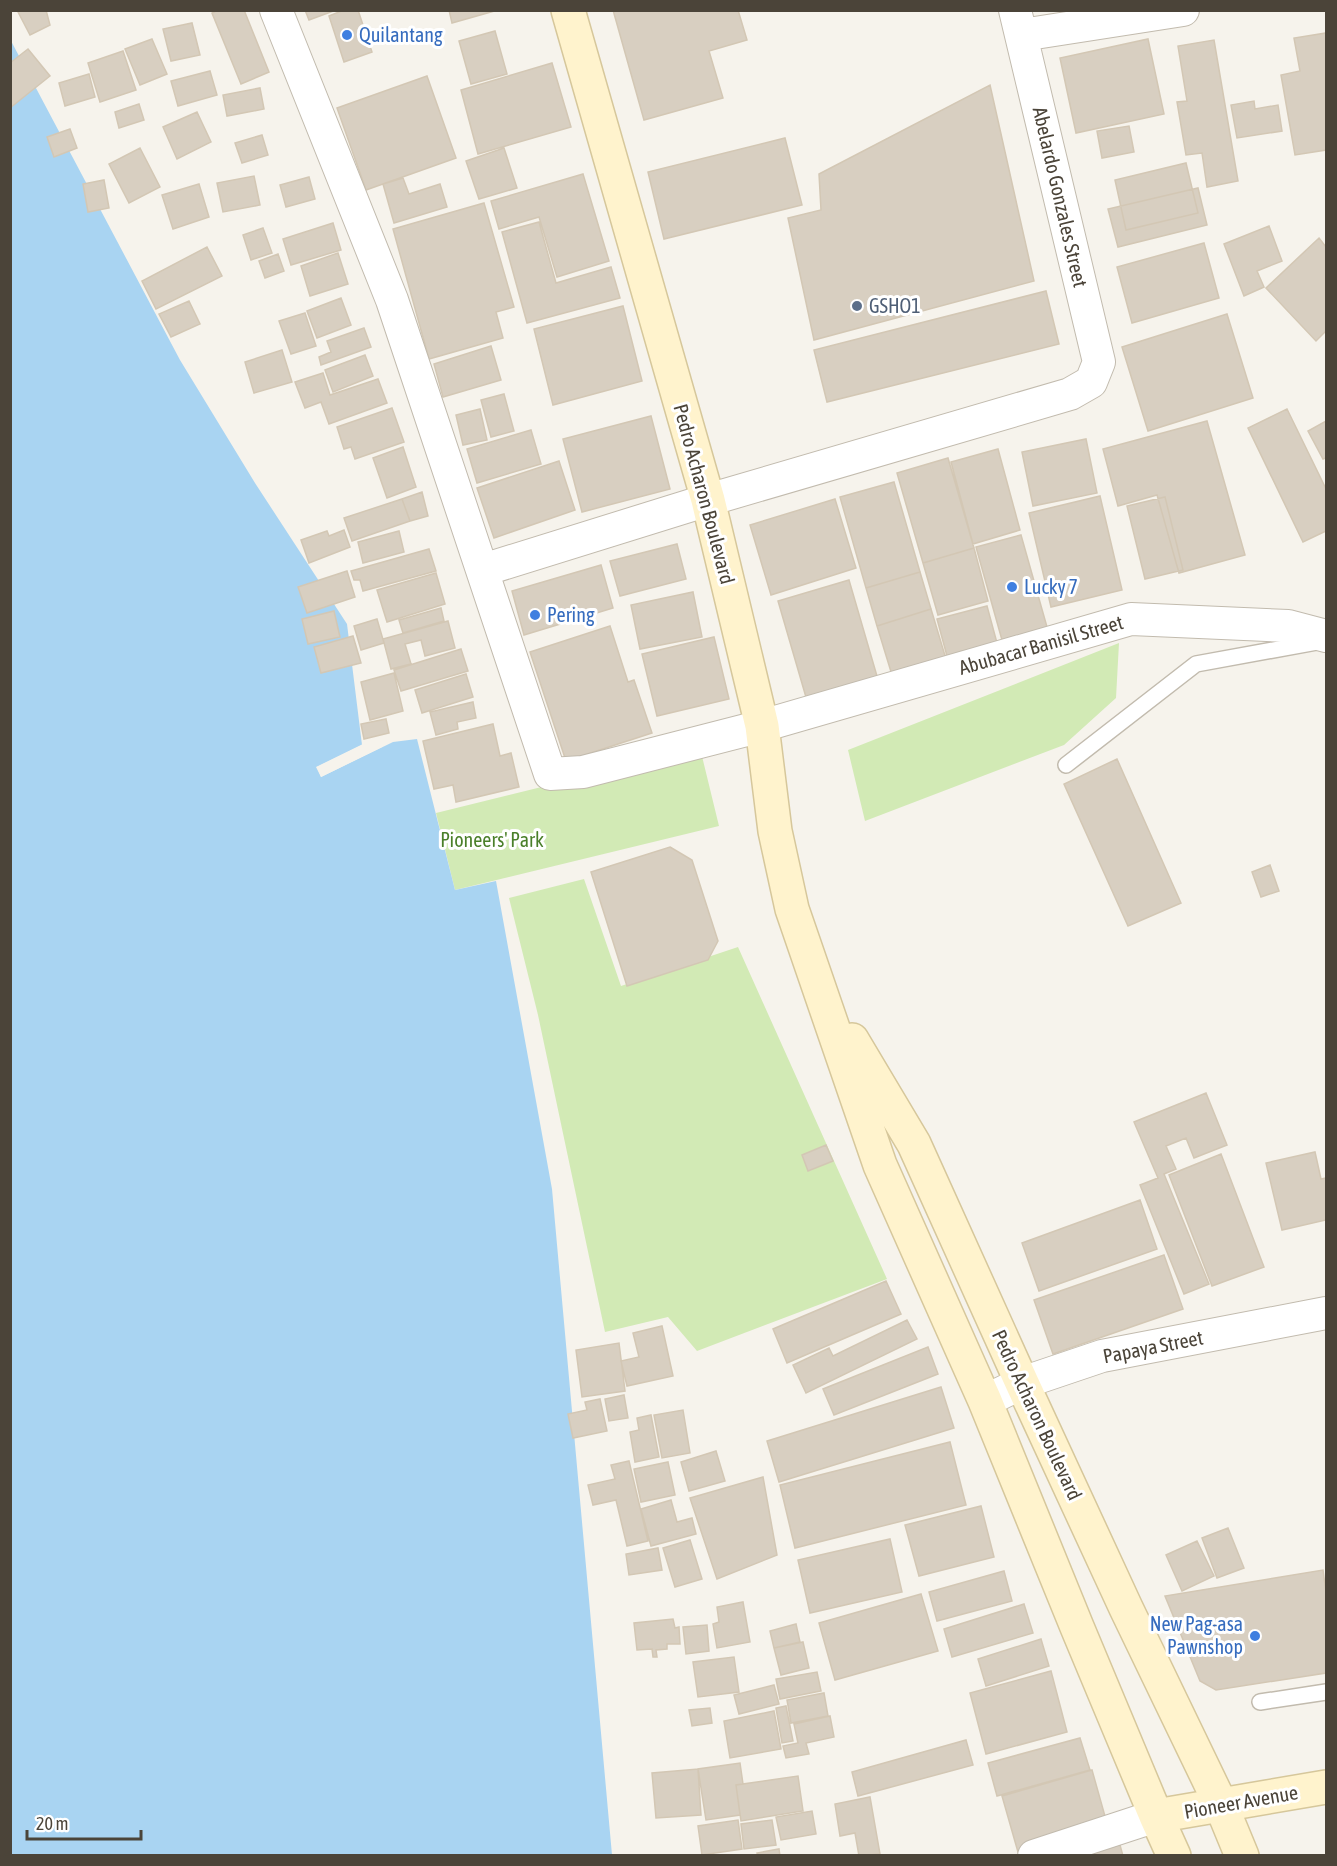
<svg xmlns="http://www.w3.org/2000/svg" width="1337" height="1866" font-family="'Asap Condensed',sans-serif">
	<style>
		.green { fill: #d2eab5 }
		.water { fill: #a9d4f2 }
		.pier { fill: #f6f3ec }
		.building { fill: #d8cfc1; stroke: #d3c7b4; stroke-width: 1.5 }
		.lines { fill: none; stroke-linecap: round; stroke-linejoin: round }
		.lane-casing { stroke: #c2bbae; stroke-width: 18 }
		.street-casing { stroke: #c2bbae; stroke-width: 34 }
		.secondary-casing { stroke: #d6c79b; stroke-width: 36 }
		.lane { stroke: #fff; stroke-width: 15 }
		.street { stroke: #fff; stroke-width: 32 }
		.secondary { stroke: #fff3cd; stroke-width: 33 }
		.shop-dot { fill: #3f7fe0; stroke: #fff; stroke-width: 2 }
		.service-dot { fill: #5c6f8a; stroke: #fff; stroke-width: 2 }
		.labels { text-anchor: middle; stroke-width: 6; stroke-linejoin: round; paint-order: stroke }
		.shop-label { font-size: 20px; fill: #366cbe; stroke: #fff; text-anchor: start }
		.street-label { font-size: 20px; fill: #4b4439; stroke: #fff }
		.service-label { font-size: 20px; fill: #4e5e75; stroke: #fff; text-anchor: start }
		.park-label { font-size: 20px; fill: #4a7f2a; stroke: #fff }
	</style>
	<rect width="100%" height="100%" fill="#f6f3ec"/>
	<path class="green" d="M1119 643 1116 698 1064 745 865 821 848 750Z
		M700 748 719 826 455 890 436 813Z
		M584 879 621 986 738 947 887 1279 697 1351 668 1317 605 1332 538 1015 509 898Z"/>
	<path class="water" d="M10 39 180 360 255 483 347 624 362 745 317 767 321 777 393 742 417 739 455 890 496 881 552 1189 612 1855H11Z"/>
	<path class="pier" d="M365 743 364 747 320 769 323 773 381 745 382 747 321 777 316 767Z"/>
	<path class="building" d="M17 10H46L50 25 30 35Z
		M218 10H244L269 72 241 84 212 13Z
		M305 10H336L309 20Z
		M344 10H358L372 52 344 62 329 16Z
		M449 10H498L452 23Z
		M613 10H738L747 40 709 51 723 98 644 120Z
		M192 23 200 55 171 61 163 29Z
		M495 31 507 74 471 84 459 41Z
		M1326 33V150L1295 155 1281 75 1300 71 1294 38Z
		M152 39 167 74 140 85 125 49Z
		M1148 39 1164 114 1076 133 1060 58Z
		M1214 40 1238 181 1207 187 1202 153 1186 155 1177 102 1187 101 1178 46Z
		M28 49 50 76 10 108V63Z
		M123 51 136 90 100 102 88 63Z
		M552 63 571 127 478 154 461 90Z
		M210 71 217 95 178 106 171 81Z
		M89 74 95 97 65 106 59 83Z
		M427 76 456 158 366 190 337 108Z
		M990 85 1034 281 814 340 788 218 821 210 819 174Z
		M260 88 264 109 227 116 223 95Z
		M1254 101 1255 109 1278 105 1282 131 1237 138 1231 105Z
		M139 104 144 120 119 128 115 112Z
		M197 112 211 142 177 159 163 127Z
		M1129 126 1134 152 1102 158 1097 131Z
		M70 129 77 148 54 157 47 137Z
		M262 135 268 155 242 163 235 143Z
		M785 138 802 205 664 239 648 172Z
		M140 148 160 187 129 203 109 164Z
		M504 148 517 188 479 199 466 161Z
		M1186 163 1198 213 1126 230 1115 180Z
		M583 174 609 261 557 277 539 217 499 229 491 201Z
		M254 176 260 205 223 212 217 183Z
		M309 177 315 199 286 207 280 185Z
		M403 178 409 194 440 184 447 207 394 223 383 184Z
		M104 180 109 208 88 212 83 184Z
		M199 184 209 217 173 229 162 195Z
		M1198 188 1207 225 1118 247 1108 209Z
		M484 203 514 307 496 312 503 338 429 359 393 229Z
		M539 222 556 283 611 267 620 298 527 323 502 232Z
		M333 223 341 250 291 265 283 239Z
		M1269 226 1282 261 1257 271 1264 287 1244 296 1224 244Z
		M263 228 272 253 251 260 243 235Z
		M1319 238 1326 247V331L1316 341 1266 288Z
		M1204 243 1219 298 1132 323 1117 267Z
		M207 247 222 276 156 309 142 281Z
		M338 253 348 284 310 296 301 266Z
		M278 254 284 271 265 278 259 261Z
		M1046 291 1059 344 827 402 814 350Z
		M341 298 351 325 317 338 307 311Z
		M189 301 200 324 171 337 159 314Z
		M623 306 642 381 553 405 534 329Z
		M305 313 316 346 291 354 279 321Z
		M1227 314 1253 398 1148 431 1122 347Z
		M364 328 371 347 321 365 319 357 331 352 327 341Z
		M491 346 501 380 443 397 434 364Z
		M282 350 292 382 254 393 245 362Z
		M365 355 373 376 333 392 325 370Z
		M323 373 330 395 378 379 387 403 329 424 321 402 305 408 295 382Z
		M504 394 514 431 491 437 481 400Z
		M392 408 404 442 355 459 351 447 344 449 337 427Z
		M480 409 487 440 463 445 456 415Z
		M1287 409 1326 489V531L1303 542 1248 428Z
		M651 416 670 489 582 512 563 439Z
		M1207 421 1245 555 1179 573 1157 495 1118 506 1103 449Z
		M1326 421V458L1323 459 1308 431Z
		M531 430 541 464 477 483 467 449Z
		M1086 439 1097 493 1033 506 1022 452Z
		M403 447 416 487 387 498 373 458Z
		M998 449 1020 530 973 544 951 462Z
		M948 458 974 548 923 563 897 473Z
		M559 461 575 510 494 538 477 488Z
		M894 482 920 572 866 588 840 497Z
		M422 492 428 516 410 521 402 499Z
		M1100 496 1122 590 1051 607 1029 513Z
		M1165 497 1183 570 1145 579 1127 506Z
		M402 499 410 521 352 541 344 518Z
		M835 499 856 568 771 595 750 525Z
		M344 530 350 547 309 563 301 540 327 531 329 536Z
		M399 531 404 552 363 563 358 542Z
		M1021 535 1047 627 1002 640 976 547Z
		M677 544 686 579 620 596 610 561Z
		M974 548 988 601 938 615 923 563Z
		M429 549 436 571 363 591 360 580H354L351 571Z
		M601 565 613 608 524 635 512 591Z
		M347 571 355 597 307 613 298 587Z
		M920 572 931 609 877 626 866 588Z
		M436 573 445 604 387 622 377 590Z
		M849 580 879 683 808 704 778 601Z
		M693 592 702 637 640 649 631 605Z
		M987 606 997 643 947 656 937 619Z
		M441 608 444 621 403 633 399 620Z
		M931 609 946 659 892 675 877 626Z
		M334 611 340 637 308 644 302 619Z
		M377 619 384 643 361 650 354 626Z
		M448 621 455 648 425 656 421 640 405 644 411 664 391 669 383 639Z
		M610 626 628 682 634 680 652 733 566 761 530 652Z
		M353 636 361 663 321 673 314 647Z
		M714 637 729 699 657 716 642 654Z
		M461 649 468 671 401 691 394 670Z
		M394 673 403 711 370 720 361 682Z
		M466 674 473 697 422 713 415 690Z
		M473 702 476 718 457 722 458 729 436 735 430 712Z
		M386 719 389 733 364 739 361 724Z
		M493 724 500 756 511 753 519 787 456 802 453 785 434 789 423 741Z
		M1117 759 1181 903 1128 926 1064 784Z
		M670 847 692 860 718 941 708 960 627 986 591 872Z
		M1270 865 1279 891 1261 897 1252 872Z
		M1206 1093 1227 1145 1194 1158 1186 1138 1166 1146 1176 1169 1164 1174 1209 1284 1184 1294 1140 1185 1158 1178 1134 1122Z
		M826 1145 833 1161 808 1171 802 1155Z
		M1315 1152 1321 1179 1326 1178V1220L1282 1230 1266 1163Z
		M1221 1154 1264 1267 1212 1286 1169 1175Z
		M1140 1200 1157 1249 1039 1291 1022 1243Z
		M1164 1255 1183 1309 1053 1354 1034 1300Z
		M886 1281 901 1314 787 1363 773 1329Z
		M907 1320 917 1339 806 1393 793 1365 829 1348 833 1356Z
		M662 1326 673 1376 627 1386 621 1361 639 1357 633 1333Z
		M619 1343 625 1391 582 1397 576 1350Z
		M928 1347 938 1374 834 1415 823 1389Z
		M941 1387 954 1428 779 1482 767 1441Z
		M624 1395 628 1418 609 1421 605 1399Z
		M600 1399 607 1431 573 1438 568 1414 587 1410 585 1402Z
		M683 1410 690 1453 662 1458 654 1415Z
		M651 1415 659 1457 635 1462 630 1432 639 1430 637 1418Z
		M950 1442 966 1505 795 1548 780 1485Z
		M716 1451 725 1481 689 1491 681 1462Z
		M629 1461 648 1541 627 1546 616 1500 593 1505 588 1485 615 1479 611 1465Z
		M668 1462 675 1495 641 1502 634 1469Z
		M763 1477 777 1555 717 1579 690 1498Z
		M671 1500 677 1522 692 1518 696 1534 651 1546 641 1509Z
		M981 1506 994 1557 919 1576 905 1525Z
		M1228 1528 1244 1568 1217 1578 1202 1538Z
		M890 1539 902 1592 810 1613 798 1560Z
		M690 1540 702 1579 675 1587 663 1548Z
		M1197 1541 1214 1576 1182 1591 1166 1555Z
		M658 1548 662 1570 629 1575 626 1554Z
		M1323 1570 1326 1592V1673L1216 1690 1200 1681 1165 1596Z
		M1004 1571 1012 1601 937 1621 929 1592Z
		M921 1594 938 1651 835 1680 819 1623Z
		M743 1602 750 1642 717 1648 713 1624 719 1622 717 1607Z
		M1024 1604 1033 1633 952 1657 944 1629Z
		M673 1619 675 1628 679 1627 680 1644H667V1649L656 1650 657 1657H653L652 1649 637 1650 634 1623Z
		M796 1624 800 1642 774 1648 770 1631Z
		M707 1625 709 1651 686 1654 683 1627Z
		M1041 1639 1049 1666 986 1686 978 1659Z
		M803 1642 809 1668 781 1675 774 1648Z
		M734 1657 739 1692 698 1697 693 1662Z
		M1051 1671 1067 1732 986 1754 970 1693Z
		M817 1672 821 1691 780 1699 776 1679Z
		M774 1685 779 1704 739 1714 734 1695Z
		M824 1693 828 1716 791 1723 787 1700Z
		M786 1706 793 1741 782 1743 776 1708Z
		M710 1708 712 1723 692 1726 689 1710Z
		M774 1711 781 1749 730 1758 724 1721Z
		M830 1716 834 1737 806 1743 809 1754 786 1758 783 1746 798 1743 794 1724Z
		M1080 1738 1090 1770 997 1796 988 1763Z
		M966 1740 973 1765 858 1796 852 1772Z
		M740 1763 743 1784 736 1785 740 1815 706 1820 698 1769Z
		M698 1769 701 1815 656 1818 652 1773Z
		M1092 1770 1108 1827 1018 1852 1002 1796Z
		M798 1776 803 1811 741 1821 736 1785Z
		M870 1797 880 1854 859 1856 855 1833 840 1836 835 1804Z
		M812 1811 816 1834 781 1840 776 1817Z
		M738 1820 742 1849 702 1855 698 1826Z
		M772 1820 776 1845 744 1849 741 1824Z
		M1117 1834 1123 1856H1058Z
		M779 1849 780 1856H758L757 1853Z"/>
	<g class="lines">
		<g class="lane-casing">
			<path id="lane" d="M1066 765 1196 664 1317 642
				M1260 1702 1326 1692"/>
		</g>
		<g class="street-casing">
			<path id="street" d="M276 10 392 300 550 774 583 772 762 726 1131 619 1288 626 1326 636
				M1022 35 1183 10
				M483 570 708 500 1070 394 1091 382 1099 362 1015 10
				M985 1401 1022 1383 1102 1356 1326 1313
				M1034 1856 1156 1816"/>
		</g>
		<g class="secondary-casing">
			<path id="secondary" d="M568 10 708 500 762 726 775 831 792 909 880 1165 985 1401 1077 1627 1156 1816 1174 1856
				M852 1040 914 1144 1022 1383 1126 1608 1221 1805 1242 1856
				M1156 1816 1326 1787"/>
		</g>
		<use href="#lane" class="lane"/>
		<use href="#street" class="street"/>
		<use href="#secondary" class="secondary"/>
	</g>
	<g class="shop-dot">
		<circle cx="347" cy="35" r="6"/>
		<circle cx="1012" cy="587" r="6"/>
		<circle cx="535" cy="615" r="6"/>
		<circle cx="1255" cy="1636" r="6"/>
	</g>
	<circle class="service-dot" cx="857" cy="306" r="6"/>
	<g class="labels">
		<g class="shop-label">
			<text x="359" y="42">Quilantang</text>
			<text x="1024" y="594">Lucky 7</text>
			<text x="547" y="622">Pering</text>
			<text x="1243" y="1631" text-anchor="end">New Pag-asa<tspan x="1243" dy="23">Pawnshop</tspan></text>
		</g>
		<g class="street-label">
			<text transform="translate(1060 197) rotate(77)" y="7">Abelardo Gonzales Street</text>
			<text transform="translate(704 494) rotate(75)" y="7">Pedro Acharon Boulevard</text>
			<text transform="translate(1041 645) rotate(-16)" y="7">Abubacar Banisil Street</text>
			<text transform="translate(1153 1347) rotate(-11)" y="7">Papaya Street</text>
			<text transform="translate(1037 1415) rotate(65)" y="7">Pedro Acharon Boulevard</text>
			<text transform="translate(1241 1802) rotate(-10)" y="7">Pioneer Avenue</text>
		</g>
		<g class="service-label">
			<text x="869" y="313">GSHO1</text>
		</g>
		<g class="park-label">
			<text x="492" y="847">Pioneers' Park</text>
		</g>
	</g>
	<rect width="1337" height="1866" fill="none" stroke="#4b4439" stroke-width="24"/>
	<path d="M27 1830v9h114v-9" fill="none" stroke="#4b4439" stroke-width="3"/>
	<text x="36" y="1830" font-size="18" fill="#4b4439" stroke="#ffffff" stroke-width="4.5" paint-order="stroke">20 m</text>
</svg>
